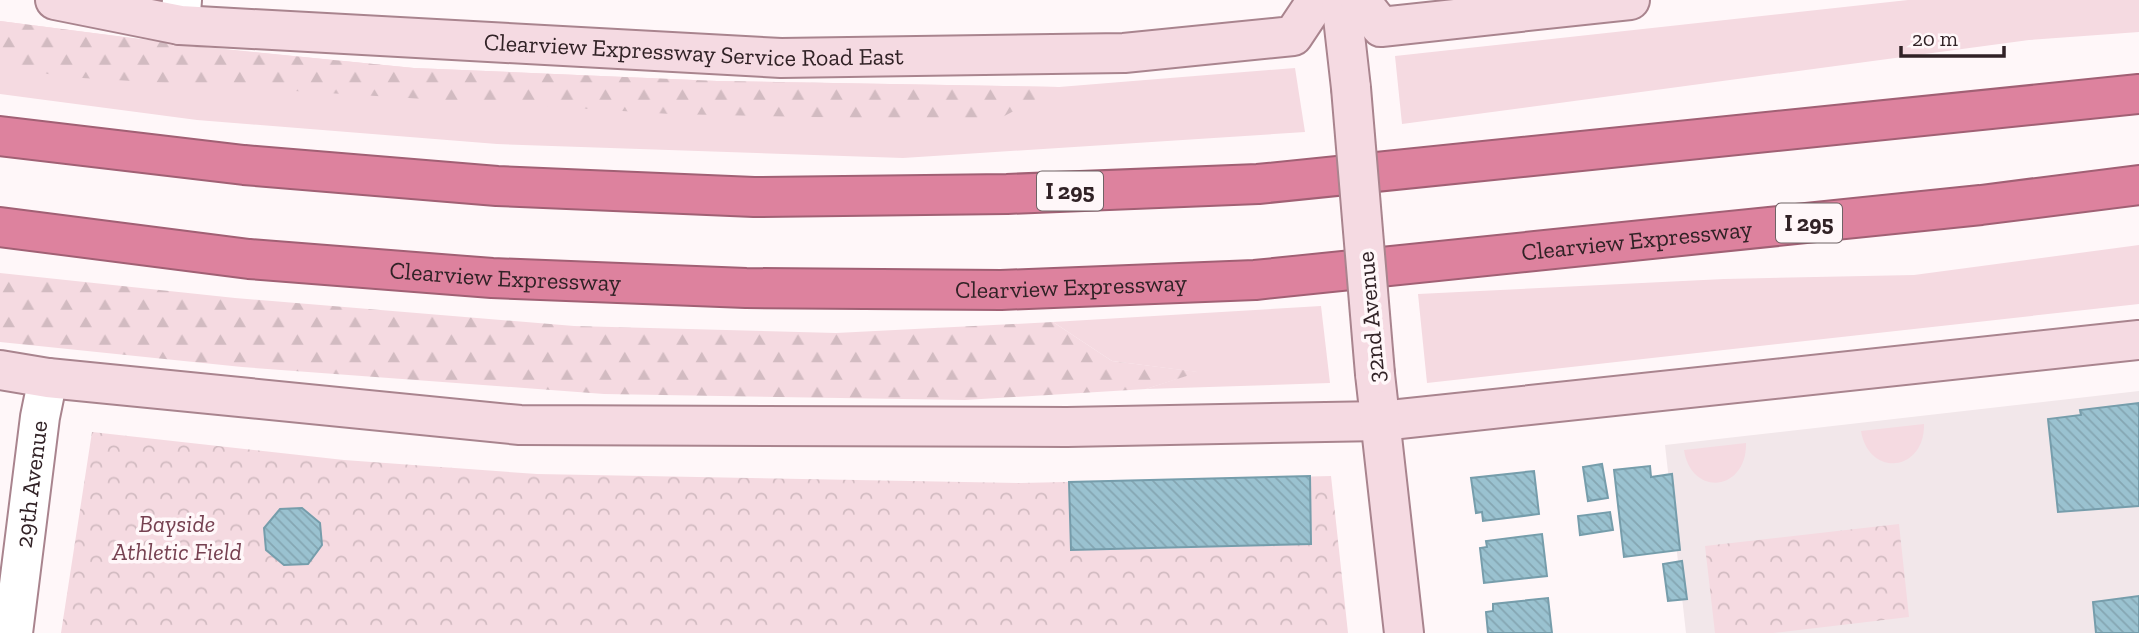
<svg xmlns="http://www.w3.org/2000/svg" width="2139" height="633" font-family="'Zilla Slab',serif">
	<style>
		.built { fill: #f2e7ea }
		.grass { fill: #f5dae1 }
		.forest { fill: url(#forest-firs) }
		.park { fill: url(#park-crowns) }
		.building { fill: url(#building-back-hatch); stroke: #769dab; stroke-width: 2 }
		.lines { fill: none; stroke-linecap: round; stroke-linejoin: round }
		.street-casing { stroke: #a9848e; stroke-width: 42 }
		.secondary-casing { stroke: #a9848e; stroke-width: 42 }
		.highway-casing { stroke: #a16074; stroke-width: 42 }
		.street { stroke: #fff; stroke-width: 38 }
		.secondary { stroke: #f5dae2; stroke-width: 38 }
		.highway { stroke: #dd829e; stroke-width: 38 }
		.secondary-bridge-casing { stroke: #a9848e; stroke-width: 42; stroke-linecap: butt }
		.secondary-bridge { stroke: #f5dae2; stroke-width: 38 }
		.labels { text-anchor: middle; stroke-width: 7; stroke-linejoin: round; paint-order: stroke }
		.shield { fill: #fff7f9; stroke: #6f6265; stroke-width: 2 }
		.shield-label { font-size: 23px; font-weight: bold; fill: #312226 }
		.street-label { font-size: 24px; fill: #312226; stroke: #fff7f9 }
		.park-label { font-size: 24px; font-style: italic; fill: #764151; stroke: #fff7f9 }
	</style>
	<defs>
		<pattern id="forest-firs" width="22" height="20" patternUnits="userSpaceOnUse" patternTransform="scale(1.75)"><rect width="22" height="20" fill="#f5dae1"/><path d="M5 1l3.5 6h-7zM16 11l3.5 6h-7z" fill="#d2bbc1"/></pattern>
		<pattern id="park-crowns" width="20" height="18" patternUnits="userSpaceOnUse" patternTransform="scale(1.75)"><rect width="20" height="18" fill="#f5dae1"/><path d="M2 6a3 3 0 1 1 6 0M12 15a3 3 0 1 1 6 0" fill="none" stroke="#d2bbc1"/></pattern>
		<pattern id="building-back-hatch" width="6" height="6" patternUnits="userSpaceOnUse" patternTransform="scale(1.75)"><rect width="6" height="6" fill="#9ac2d0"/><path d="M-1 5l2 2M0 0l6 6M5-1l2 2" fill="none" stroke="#85a6b2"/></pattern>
	</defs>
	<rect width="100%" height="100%" fill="#fff7f9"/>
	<path class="built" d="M2139 391V633H1686L1665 445Z"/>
	<path class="grass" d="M1908 0H2139V32L2029 40 1402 124 1395 56Z
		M0 21 195 46 414 68 717 81 1059 87 1295 68 1305 132 903 158 497 144 197 120 0 94Z
		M2139 245V304L1427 383 1418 294 1724 279 1914 275Z
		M1321 306 1330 383 1146 389 1197 372 1112 361 1053 322Z
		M1924 424C1925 472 1869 478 1861 431Z
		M1746 443C1747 492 1691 497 1684 450Z"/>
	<path class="forest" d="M0 21 200 47 414 68 717 81 1059 87 995 121 671 114 66 77 0 66Z
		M0 273 235 298 574 326 836 333 1053 322 1112 361 1199 372 1146 389 965 400 604 394 242 367 0 342Z"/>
	<path class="park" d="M92 432 344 460 537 474 1021 483 1331 476 1348 633H61Z
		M1899 524 1909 617 1773 633H1715L1705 546Z"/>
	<path class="building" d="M2139 403V506L2058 512 2048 419 2081 415 2080 410Z
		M1602 464 1608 498 1588 501 1583 467Z
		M1650 466 1651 477 1672 474 1680 550 1624 557 1614 470Z
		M1534 471 1539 514 1483 521 1482 512 1476 513 1471 478Z
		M1310 476 1311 544 1071 550 1069 482Z
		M302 508 320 523 322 545 308 564 284 565 266 550 264 528 280 509Z
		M1610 512 1613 530 1580 535 1578 516Z
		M1542 534 1547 576 1484 583 1480 548 1487 547 1486 541Z
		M1682 561 1687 599 1668 601 1663 564Z
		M2139 596V633H2096L2093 602Z
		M1548 598 1552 633H1488L1486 612 1493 611V604Z"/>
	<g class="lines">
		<g class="street-casing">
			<g id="street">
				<path d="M180 25 182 0"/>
				<path id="s1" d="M13 633 40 417 48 378"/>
			</g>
		</g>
		<g class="secondary-casing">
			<g id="secondary">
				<path id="s2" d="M55 0 180 25 781 58 1124 53 1293 36 1317 0"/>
				<path d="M1341 0 1351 88"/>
				<path d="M1360 0 1381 27 1630 0"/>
				<path d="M0 370 48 378 520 425 1067 427 1381 421 2139 340"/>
				<path d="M1375 374 1404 633"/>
			</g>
		</g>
		<g class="highway-casing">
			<g id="highway">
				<path d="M0 136 244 165 497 186 754 197 1007 194 1258 184 2139 94"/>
				<path id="s3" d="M0 227 249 259 492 278 746 288 1001 290 1255 280 1981 205 2139 185"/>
			</g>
		</g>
		<use href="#street" class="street"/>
		<use href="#secondary" class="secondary"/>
		<use href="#highway" class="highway"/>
		<g class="secondary-bridge-casing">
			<path id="secondary-bridge" d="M1351 88 1375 374"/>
		</g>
		<use href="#secondary-bridge" class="secondary-bridge"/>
	</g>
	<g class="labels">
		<g class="shield">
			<rect x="1037" y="171.5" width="66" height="39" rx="5"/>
			<rect x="1776" y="203.5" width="66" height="39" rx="5"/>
		</g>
		<g class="shield-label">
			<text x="1070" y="199">I 295</text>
			<text x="1809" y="231">I 295</text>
		</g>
		<g class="street-label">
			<text dy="8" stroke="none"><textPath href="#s2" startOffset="642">Clearview Expressway Service Road East</textPath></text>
			<text dy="8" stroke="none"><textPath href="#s3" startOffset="1642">Clearview Expressway</textPath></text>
			<text dy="8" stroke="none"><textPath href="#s3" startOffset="508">Clearview Expressway</textPath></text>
			<text dy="8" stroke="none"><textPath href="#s3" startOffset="1074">Clearview Expressway</textPath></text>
			<text transform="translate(1371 317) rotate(-95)" y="8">32nd Avenue</text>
			<text dy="8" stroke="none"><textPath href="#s1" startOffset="150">29th Avenue</textPath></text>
		</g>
		<g class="park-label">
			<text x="177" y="532">Bayside<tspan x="177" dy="28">Athletic Field</tspan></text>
		</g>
	</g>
	<path d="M1901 46v10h103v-10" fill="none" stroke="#312226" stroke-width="3.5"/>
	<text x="1912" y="46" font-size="21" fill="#312226" stroke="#fff7f9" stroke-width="5" paint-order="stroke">20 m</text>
</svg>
